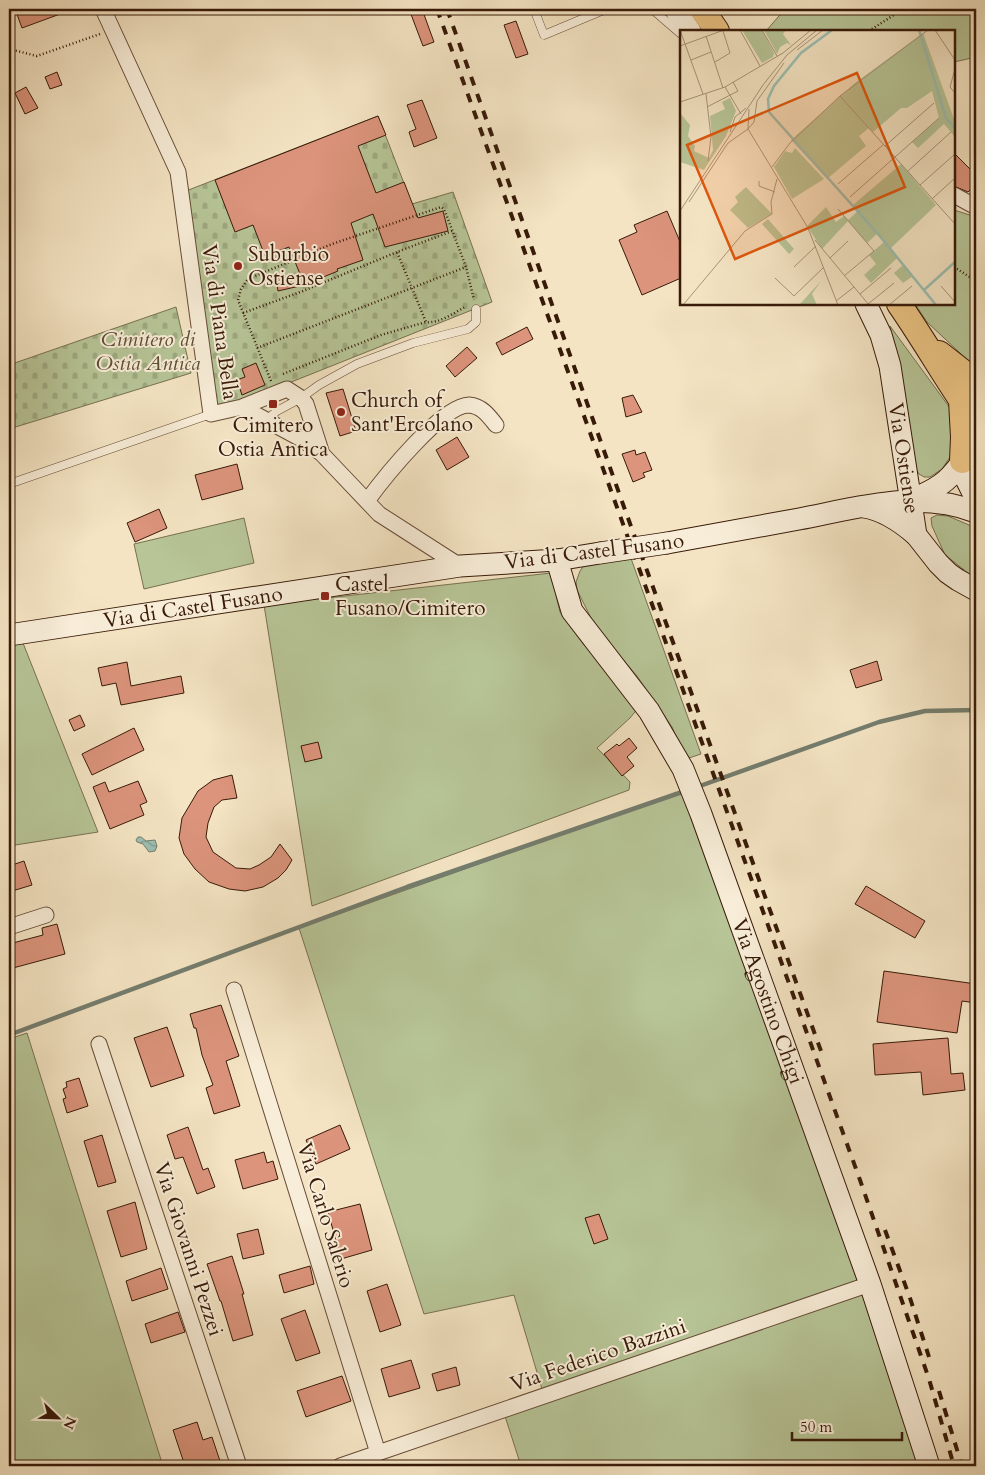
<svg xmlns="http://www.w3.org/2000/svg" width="985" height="1475" font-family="Cardo,serif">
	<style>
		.green { fill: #b7c597; stroke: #787050 }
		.cemetery { fill: url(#cemetery-stones); stroke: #787050 }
		.water { fill: url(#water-waves); stroke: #747d6e }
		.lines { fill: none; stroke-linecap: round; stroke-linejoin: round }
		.stream { stroke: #747d6e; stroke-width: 4.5 }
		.building { fill: #dc947c; stroke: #381a08 }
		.lane-casing { stroke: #674c37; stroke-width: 9 }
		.street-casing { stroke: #674c37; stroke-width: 17 }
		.secondary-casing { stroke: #381a08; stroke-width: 23 }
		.primary-casing { stroke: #381a08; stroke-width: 26 }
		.path { stroke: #381a08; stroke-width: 2.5; stroke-dasharray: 1 2.5; stroke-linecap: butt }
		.lane { stroke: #f8edd8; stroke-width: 8 }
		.street { stroke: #f8edd8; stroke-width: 15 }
		.secondary { stroke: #f8edd8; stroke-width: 21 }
		.primary { stroke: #eac282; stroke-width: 24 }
		.rail { stroke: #381a08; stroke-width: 4; stroke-dasharray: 9 9; stroke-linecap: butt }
		.secondary-bridge-casing { stroke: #381a08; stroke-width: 23; stroke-linecap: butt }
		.secondary-bridge { stroke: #f8edd8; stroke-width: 21 }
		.poi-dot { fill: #8f2418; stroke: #f8edd8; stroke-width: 2 }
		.labels { text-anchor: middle; stroke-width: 4; stroke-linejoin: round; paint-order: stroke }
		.poi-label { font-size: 21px; fill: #381a08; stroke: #f8edd8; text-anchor: start }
		.street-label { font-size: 21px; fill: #381a08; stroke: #f8edd8 }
		.park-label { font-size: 21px; font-style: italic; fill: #5e4d33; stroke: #f8edd8 }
		.inset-river { fill: none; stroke: #9cbfb2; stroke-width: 2.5 }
		.inset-road { fill: none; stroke: #a99378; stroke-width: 1 }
		.view { fill: #df560c; fill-opacity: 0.15; stroke: #df560c; stroke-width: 2.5 }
		.inset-edge { fill: none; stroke: #381a08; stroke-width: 2.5 }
	</style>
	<defs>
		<pattern id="cemetery-stones" width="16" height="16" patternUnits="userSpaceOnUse" patternTransform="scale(1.25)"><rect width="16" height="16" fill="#b7c597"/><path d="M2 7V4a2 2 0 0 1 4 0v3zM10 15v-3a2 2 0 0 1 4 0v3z" fill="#9ea981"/></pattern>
		<pattern id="water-waves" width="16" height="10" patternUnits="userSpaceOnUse" patternTransform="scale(1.25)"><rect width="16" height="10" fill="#9cbfb2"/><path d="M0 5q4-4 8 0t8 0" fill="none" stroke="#809a8f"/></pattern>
	</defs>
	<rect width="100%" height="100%" fill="#f4e4c3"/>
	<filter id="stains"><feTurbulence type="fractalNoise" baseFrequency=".004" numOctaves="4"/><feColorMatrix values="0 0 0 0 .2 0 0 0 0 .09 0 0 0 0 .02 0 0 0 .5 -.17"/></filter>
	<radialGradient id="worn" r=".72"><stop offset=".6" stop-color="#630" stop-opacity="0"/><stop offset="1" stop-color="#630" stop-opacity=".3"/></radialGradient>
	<path class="green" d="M785 9H976V57L954 62V31H766Z
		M954 210 976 217V368L927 322 915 304H954Z
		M890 326 950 408 952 454 942 469 930 477H924L919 474 915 468Z
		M937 515 948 516 976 528V579L945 555 932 526 931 518Z
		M244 518 254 563 144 589 134 544Z
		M628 550 701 754 686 759 672 727 637 676 615 650 591 618 577 590 576 582 580 571 587 561Z
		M551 573 560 612 584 645 619 681 639 707 630 718 597 748 630 782 629 790 312 906 264 605Z
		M19 633 98 832 9 846V635Z
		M698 786 929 1466H521L503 1410 544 1396 514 1295 424 1314 299 928Z
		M27 1033 163 1466H9V1039Z"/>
	<path class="cemetery" d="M378 116 412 204 453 192 492 302 211 414 186 191Z
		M176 307 191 373 9 429V365Z"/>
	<path class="water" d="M138 837H141L146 841 155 840 157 846 155 851 149 852 143 844 137 842 136 840Z"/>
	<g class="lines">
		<path class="stream" d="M697 787 879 722 925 711 976 710
			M9 1035 407 887 685 791"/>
	</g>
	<path class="building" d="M15 9H71V10L22 28Z
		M409 9H422L434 42 423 46Z
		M516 21 528 54 516 58 504 25Z
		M57 72 62 85 50 89 45 77Z
		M26 87 38 108 25 114 15 93Z
		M422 100 437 138 414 147 409 132 416 129 407 105Z
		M378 116 386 135 358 146 376 193 404 182 418 218 443 211 448 231 385 247 373 214 351 223 363 260 337 269 338 271 304 285 278 291 276 279 300 274 289 247 265 256 253 225 235 232 215 180Z
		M954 153 976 175V184L968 192 954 186Z
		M667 211 681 244V278L642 295 619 240 637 232 634 225Z
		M527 327 533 339 502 355 496 343Z
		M467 347 477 358 455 377 446 366Z
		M256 363 265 385 242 395 237 380 245 377 242 369Z
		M343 389 356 431 340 436 326 393Z
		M633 395 642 412 626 417 622 398Z
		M457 437 469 457 447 470 436 450Z
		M635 450 636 455 645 452 652 470 643 473 645 477 633 482 622 454Z
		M237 464 243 489 202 500 195 475Z
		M159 509 167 528 135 542 127 523Z
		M877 661 882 680 856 688 850 670Z
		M127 662 131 686 181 676 184 693 121 705 116 683 102 686 98 668Z
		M80 715 85 726 74 731 69 720Z
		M134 728 144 750 92 775 82 754Z
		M629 738 637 748 627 757 634 766 622 776 604 754 617 744 619 746Z
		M318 742 322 758 305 762 301 746Z
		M232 775 237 798 222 800 214 807 208 823 206 837 213 852 236 868 250 869 259 865 271 857 280 844 292 860 286 870 278 878 263 887 245 891 229 889 209 882 195 869 184 854 179 838 182 818 198 791 213 780Z
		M138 781 147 802 140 805 144 815 110 829 93 787 105 782 109 792Z
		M24 861 32 885 9 892V866Z
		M866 886 925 921 915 938 855 904Z
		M57 924 65 954 13 968 9 944 43 935 42 928Z
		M884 971 976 984V1003L962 1001 957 1033 877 1022Z
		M221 1005 239 1056 226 1061 240 1106 214 1114 206 1088 213 1085 202 1055 196 1028H194L190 1014Z
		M167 1027 184 1076 151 1087 134 1038Z
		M948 1038 951 1074 963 1073 965 1090 923 1095 921 1072 875 1075 873 1044Z
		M79 1078 88 1106 67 1113 63 1099 66 1098 63 1089 67 1087 66 1082Z
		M340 1125 350 1149 316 1164 306 1140Z
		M188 1127 203 1170 208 1168 215 1187 197 1194 183 1157 175 1159 167 1135Z
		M102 1135 116 1182 98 1187 84 1141Z
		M264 1152 267 1163 273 1161 278 1179 243 1189 235 1160Z
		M135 1202 147 1249 121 1257 107 1211Z
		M360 1204 372 1250 341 1259 328 1212Z
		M599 1214 608 1239 594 1244 585 1218Z
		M258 1229 264 1254 243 1259 237 1234Z
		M232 1256 244 1294H242L253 1335 233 1341 221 1301H220L207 1264Z
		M310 1266 314 1284 284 1293 279 1275Z
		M161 1268 168 1289 132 1301 126 1281Z
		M387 1284 401 1325 380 1332 367 1291Z
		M305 1310 320 1353 296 1361 281 1319Z
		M178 1312 185 1332 151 1343 145 1324Z
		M411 1360 420 1388 389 1397 381 1369Z
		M456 1367 460 1385 437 1391 432 1374Z
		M342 1376 351 1401 306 1417 297 1391Z
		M197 1422 203 1440 212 1437 220 1461 204 1466H185L173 1430Z"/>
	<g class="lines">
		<g class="lane-casing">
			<path id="lane" d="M534 9 544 35 606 9
				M652 9 681 34
				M266 420 277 411 301 398 319 385 357 364 413 343 468 329 476 322V309
				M9 484 211 414"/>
		</g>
		<g class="street-casing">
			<path id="street" d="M103 9 178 172 211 414 242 407 287 389 301 398 306 404 322 454
				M954 195 976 207
				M242 407 303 440 322 454 379 514 460 566
				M367 501C383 479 442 405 469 405 482 406 489 416 496 425
				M9 927 46 915
				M234 990 378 1453
				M99 1044 239 1466
				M340 1466 870 1284"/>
		</g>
		<g class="secondary-casing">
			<g id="secondary">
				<path d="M675 9 690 31"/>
				<path id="s1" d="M866 304 881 335 890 366 916 535 938 563 948 573 958 580 976 590"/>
				<path d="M962 461 964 475 976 499"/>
				<path d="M911 500C927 493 943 486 954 472 962 463 967 453 976 444"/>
				<path d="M864 507C884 510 901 522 916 535"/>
				<path d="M667 543C711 535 755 527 799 519 857 508 919 489 976 512"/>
				<path id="s2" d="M557 560 572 611 649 711 683 769 701 814 870 1284 929 1466"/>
				<path id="s3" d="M9 635 460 566 557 560 600 553"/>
			</g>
		</g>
		<g class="primary-casing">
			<path id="primary" d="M702 9 717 31
				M899 304C926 343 949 384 976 422
				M939 353 976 382
				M961 400 963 437 962 461"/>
		</g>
		<path class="path" d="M869 31 903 9
			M9 49 37 56 100 34
			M452 231 397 252 426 322C438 324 454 313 465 307
			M954 267 976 281
			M243 313 303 291 397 252
			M257 348 466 267
			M283 374 381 335 426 322
			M271 381 238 300 241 289 248 279 332 244 441 207 444 209 446 214 466 267 474 300"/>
		<use href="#lane" class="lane"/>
		<use href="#street" class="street"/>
		<use href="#secondary" class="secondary"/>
		<use href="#primary" class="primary"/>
		<path class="rail" d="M437 9 860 1180 929 1379 954 1466
			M447 9 624 507 821 1051
			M885 1230 910 1298 929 1357
			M939 1391 962 1466"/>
		<g class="secondary-bridge-casing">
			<path id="secondary-bridge" d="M600 553 667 543"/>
		</g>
		<use href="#secondary-bridge" class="secondary-bridge"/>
	</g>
	<g class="poi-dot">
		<circle cx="238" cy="266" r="5"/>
		<rect x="268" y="399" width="10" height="10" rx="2.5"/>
		<circle cx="341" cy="412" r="5"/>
		<rect x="320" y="591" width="10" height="10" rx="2.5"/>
	</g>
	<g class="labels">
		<g class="poi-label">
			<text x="248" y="261">Suburbio<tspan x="248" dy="24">Ostiense</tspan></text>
			<text x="351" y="407">Church of<tspan x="351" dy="24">Sant'Ercolano</tspan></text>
			<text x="273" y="432" text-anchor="middle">Cimitero<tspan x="273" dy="24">Ostia Antica</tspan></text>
			<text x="335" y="591">Castel<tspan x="335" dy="24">Fusano/Cimitero</tspan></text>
		</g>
		<g class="street-label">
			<text transform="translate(220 322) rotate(82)" y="7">Via di Piana Bella</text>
			<text dy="7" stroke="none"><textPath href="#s1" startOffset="160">Via Ostiense</textPath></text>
			<text transform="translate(594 551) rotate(-7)" y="7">Via di Castel Fusano</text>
			<text dy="7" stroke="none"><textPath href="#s3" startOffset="186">Via di Castel Fusano</textPath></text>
			<text dy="7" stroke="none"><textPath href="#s2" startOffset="494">Via Agostino Chigi</textPath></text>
			<text transform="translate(326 1215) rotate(73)" y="7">Via Carlo Salerio</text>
			<text transform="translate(189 1249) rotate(72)" y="7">Via Giovanni Pezzei</text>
			<text transform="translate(598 1355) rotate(-19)" y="7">Via Federico Bazzini</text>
		</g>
		<g class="park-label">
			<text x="148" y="346">Cimitero di<tspan x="148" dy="24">Ostia Antica</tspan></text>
		</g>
	</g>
	<g transform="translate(680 30)">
		<rect width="275" height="275" fill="#f4e4c3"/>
		<path d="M62 0H82L94 23 93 27 82 33ZM84 0H106L103 4 111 15 107 13 100 17 97 24ZM243 3 275 92V107L264 94 238 118 232 112 259 88 252 61 227 78H221L193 102 189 98 179 106 186 116 147 149 111 110 175 53ZM50 68 56 81 46 106 24 140 0 132V83L10 95 8 106 15 116 14 121 29 128 33 120 30 86 45 79 42 72ZM115 118 144 149 112 169 94 137 105 121 112 123ZM221 134 256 175 211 218 233 246 223 253 214 243 223 235 217 228 191 253 184 245 196 234 189 225 204 212 197 204 187 213 168 191 142 219 127 196 146 177 156 192 164 186 168 190 178 181 173 175Z" fill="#b7c597"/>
		<path d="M141 251 132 264 137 275H119Z" fill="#b7c597"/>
		<path d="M66 157 92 184 68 198 50 180 58 172 55 167ZM88 189 114 219 109 224 82 194Z" fill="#b7c597"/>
		<path class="inset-river" d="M152 0 121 23 94 56 88 69 89 82 198 204 256 275M239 0 266 88 275 98M244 260 275 232"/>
		<path class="inset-road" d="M0 0 23 64M60 0 80 36M82 0 97 26M255 0 275 30M26 6 43 58M0 16 44 0M117 20 143 0M11 30 31 22M35 32 50 23 43 1M275 39 270 57 275 63M45 57 61 84M26 64 31 107 28 131M160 66 275 194M0 72 45 57 103 23 131 0M27 77 58 61 53 52M68 99 74 92 77 71 104 33M68 99 69 79M50 102 55 87 66 78M205 116 254 73M92 137 110 113 160 66 248 0M228 141 271 102M79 151V156L95 162M158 154 204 114M240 155 275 124M170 167 259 88M252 169 275 148M9 172 48 113 68 99 128 198 158 275M158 179 194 221 164 246M0 181 83 55 107 25 137 0M135 210 189 275M150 228 168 211M114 237 136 216M95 248 114 266 144 237M261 256 275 272M180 264 211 238M156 271 174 257M188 274 214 253M3 275 65 201 92 184 91 172 97 149M209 275 232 256"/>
		<path class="view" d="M177 43 225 157 55 229 7 115Z"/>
		<rect width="275" height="275" class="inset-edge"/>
	</g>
	<rect width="985" height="1475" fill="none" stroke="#f4e4c3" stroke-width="30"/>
	<rect x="10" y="10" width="965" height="1455" fill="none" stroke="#381a08" stroke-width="2.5"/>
	<rect x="15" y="15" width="955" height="1445" fill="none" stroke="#381a08"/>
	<g transform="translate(58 1418) rotate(113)" stroke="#f8edd8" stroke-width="4" paint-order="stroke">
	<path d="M0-4L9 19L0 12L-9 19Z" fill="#381a08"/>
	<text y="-8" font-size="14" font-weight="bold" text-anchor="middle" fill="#381a08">N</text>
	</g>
	<path d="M792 1432v8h110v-8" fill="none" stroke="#381a08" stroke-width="2.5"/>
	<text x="800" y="1432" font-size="15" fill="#381a08" stroke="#f8edd8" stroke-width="4" paint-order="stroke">50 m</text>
	<rect width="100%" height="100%" filter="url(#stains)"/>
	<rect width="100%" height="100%" fill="url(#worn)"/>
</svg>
